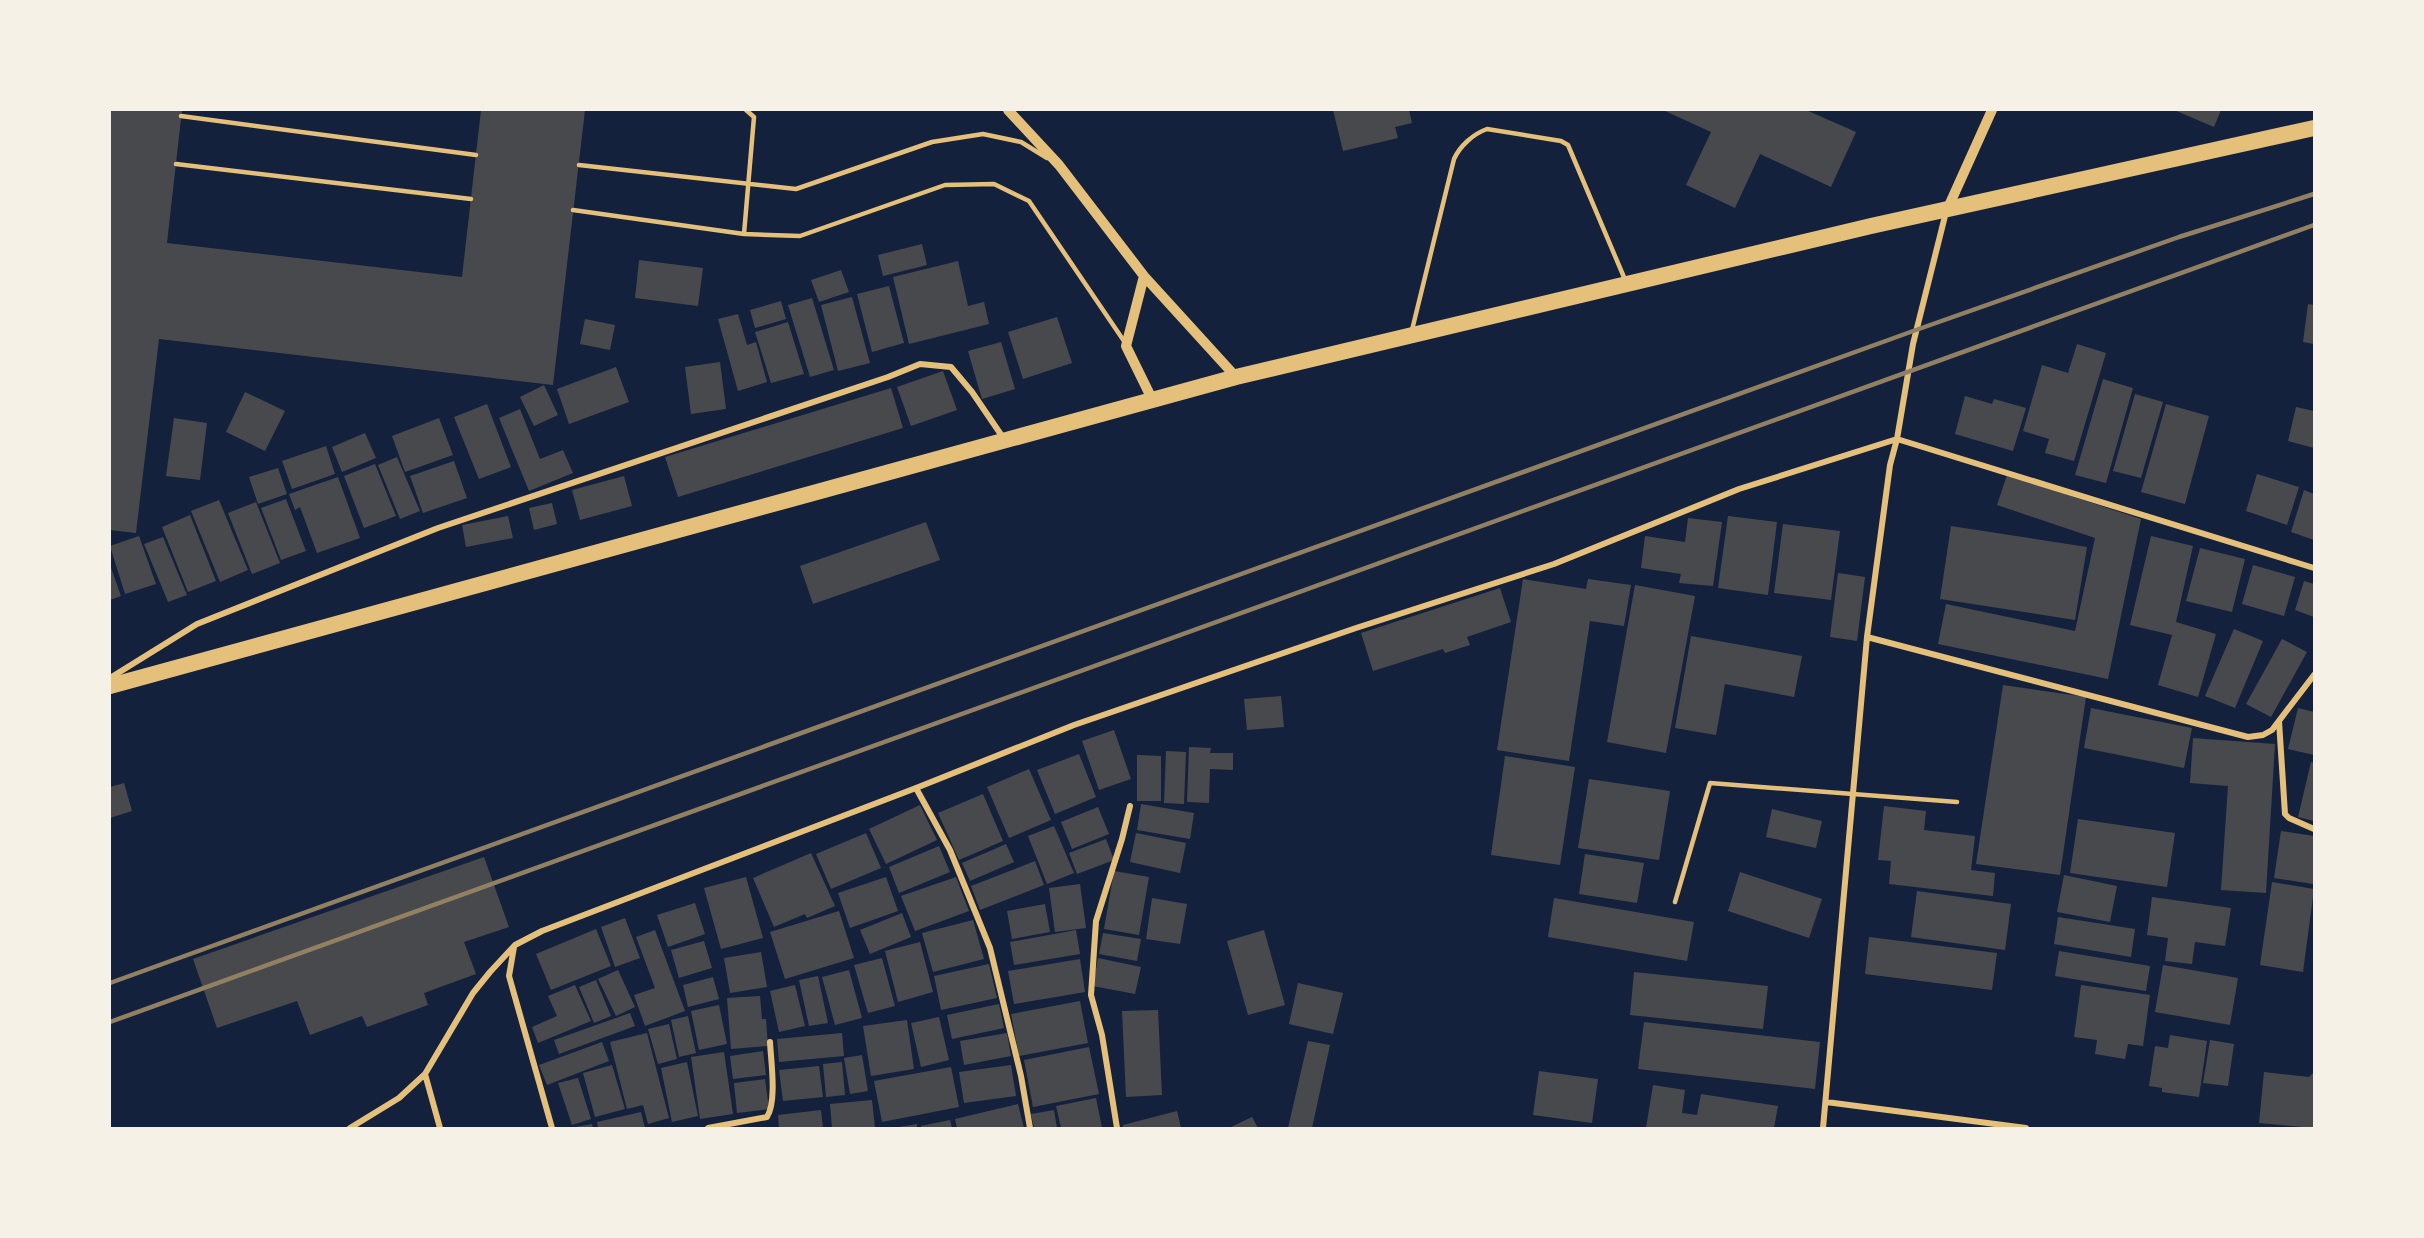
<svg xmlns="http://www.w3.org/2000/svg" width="2424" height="1238" font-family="Barlow,sans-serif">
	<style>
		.building { fill: #48494c }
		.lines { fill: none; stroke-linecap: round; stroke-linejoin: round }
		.service { stroke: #e5c07b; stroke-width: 4.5 }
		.minor { stroke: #e5c07b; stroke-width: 6 }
		.tertiary { stroke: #e5c07b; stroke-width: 10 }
		.trunk { stroke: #e5c07b; stroke-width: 16 }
		.rail { stroke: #918062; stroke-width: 4.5 }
	</style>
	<rect width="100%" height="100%" fill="#14213d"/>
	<path class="building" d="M110 110H182L167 243 462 277 481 110H585L553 385 159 339 136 533 110 530Z
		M1333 110H1409L1412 123 1395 127 1398 138 1343 151Z
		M1663 110H1806L1856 132 1831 187 1760 154 1735 208 1686 185 1711 132Z
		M2174 110H2221L2214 127Z
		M922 244 927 265 883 276 878 255Z
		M639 260 703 268 698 306 635 298Z
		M958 261 968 306 984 302 989 324 909 344 893 277Z
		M841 270 849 292 819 302 811 280Z
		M889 286 904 343 872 352 857 294Z
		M852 297 870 363 838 371 821 305Z
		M812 298 834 370 810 377 788 305Z
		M781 301 786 319 755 328 750 310Z
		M2308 304 2314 305V344L2303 342Z
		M738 314 747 345 756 342 767 382 738 391 718 319Z
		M1057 317 1072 363 1023 379 1008 332Z
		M585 319 615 325 610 350 580 344Z
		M788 322 804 374 771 383 755 332Z
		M1001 342 1015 389 982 399 968 351Z
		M2077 344 2106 353 2074 461 2045 453 2049 439 2023 431 2042 365 2068 373Z
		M720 362 726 409 691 414 685 367Z
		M616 367 629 402 569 424 557 389Z
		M943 371 957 410 911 426 897 387Z
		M2103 379 2133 388 2106 483 2075 475Z
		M544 385 558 415 534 426 520 397Z
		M891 388 903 428 678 497 665 457Z
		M245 392 285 411 265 451 226 432Z
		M2135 394 2163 402 2141 478 2113 471Z
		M1965 396 1992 404 1994 399 2026 408 2013 451 1955 434Z
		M487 404 511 467 479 479 454 417Z
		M2166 404 2209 416 2185 504 2141 492Z
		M2296 407 2314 411V448L2288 441Z
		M520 409 540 459 563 450 573 473 529 491 499 418Z
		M174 418 207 423 200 480 166 476Z
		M439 418 453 455 405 472 392 436Z
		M365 433 376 458 342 472 332 447Z
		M326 446 335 474 292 489 282 461Z
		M397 457 420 511 400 519 378 465Z
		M454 461 467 498 423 513 410 476Z
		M375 464 396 516 364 528 344 476Z
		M278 468 287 494 258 504 249 477Z
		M2257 474 2299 487 2287 525 2246 511Z
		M2007 475 2141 519 2108 679 1938 644 1946 604 2075 631 2095 538 1997 505Z
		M624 476 632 506 580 520 572 490Z
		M338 477 360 538 317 553 300 507 295 510 289 494Z
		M2304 490 2314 494V540L2291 532Z
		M286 499 306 551 281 560 261 508Z
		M219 500 248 570 220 582 191 511Z
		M256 502 280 563 252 574 228 513Z
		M552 503 557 524 534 530 529 508Z
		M190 515 216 581 188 592 162 527Z
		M508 516 513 538 466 547 462 525Z
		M1728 516 1777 522 1768 595 1718 588Z
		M1688 518 1722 522 1713 586 1679 583 1681 574 1641 568 1645 536 1685 542Z
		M926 522 940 560 813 604 800 566Z
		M1783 524 1840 531 1831 600 1774 593Z
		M1951 526 2087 547 2075 620 1940 599Z
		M139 536 156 584 125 594 110 546Z
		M2151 536 2193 546 2176 622 2216 634 2198 697 2158 685 2172 635 2130 625Z
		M163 537 187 595 168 602 144 544Z
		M2200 548 2245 559 2232 612 2186 601Z
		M110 565 121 596 110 600Z
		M2253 565 2295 577 2284 616 2242 604Z
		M1838 573 1865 577 1857 641 1830 637Z
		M1523 579 1586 589 1588 579 1631 585 1624 626 1590 621 1569 761 1497 750Z
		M2304 581 2314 584V617L2295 610Z
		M1635 585 1695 596 1666 753 1607 742Z
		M1500 588 1511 622 1467 637 1470 645 1445 653 1443 649 1373 671 1361 633Z
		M2234 629 2263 641 2235 708 2205 696Z
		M1691 636 1802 656 1794 697 1725 684 1716 735 1675 728Z
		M2282 639 2307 652 2271 717 2246 704Z
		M2003 685 2086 697 2060 875 1976 864Z
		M1281 696 1284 727 1247 730 1244 699Z
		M2091 708 2192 728 2184 768 2084 748Z
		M2298 708 2314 712V755L2288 749Z
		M1114 730 1131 779 1099 790 1082 741Z
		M2193 738 2275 744 2266 893 2221 890 2228 786 2190 783Z
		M1189 747 1211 748 1210 753H1233V770L1210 769 1209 803 1187 802Z
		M1166 751 1186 752 1184 804 1164 803Z
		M1079 754 1096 797 1055 814 1037 770Z
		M1137 755 1161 756V801H1137Z
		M1505 756 1575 767 1560 865 1491 855Z
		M2311 762 2314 763V821L2298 817Z
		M1029 769 1051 820 1009 838 987 787Z
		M1589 779 1670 791 1659 860 1578 848Z
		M124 783 132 811 110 818V787Z
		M983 794 1003 841 959 860 938 813Z
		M1141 804 1194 813 1190 839 1137 830Z
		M920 805 937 840 886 864 869 829Z
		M1884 806 1926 811 1924 830 1975 836 1971 870 1995 873 1993 896 1889 884 1891 861 1878 860Z
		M1098 807 1109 834 1072 849 1061 822Z
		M1772 809 1822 821 1816 848 1766 837Z
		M2078 819 2175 833 2167 887 2070 873Z
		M1054 826 1074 873 1047 884 1028 836Z
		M2281 831 2314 836 2313 884 2274 878Z
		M866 833 881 868 831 889 816 854Z
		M1136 833 1186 843 1180 873 1130 862Z
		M1106 839 1114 860 1077 874 1069 853Z
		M1006 844 1014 862 970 881 962 863Z
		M939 846 950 872 899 893 889 867Z
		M811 853 835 906 807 918 805 914 774 927 753 878Z
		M1585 854 1644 863 1637 903 1579 894Z
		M484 857 509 927 464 942 476 974 424 993 428 1005 367 1027 362 1016 310 1035 297 1001 217 1028 193 959Z
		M1035 861 1044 885 980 910 971 886Z
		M1114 871 1149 877 1139 935 1104 929Z
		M1740 872 1822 899 1809 938 1728 911Z
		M2064 875 2117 886 2110 922 2057 912Z
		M746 877 763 938 721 949 704 888Z
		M886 877 898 911 850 928 838 893Z
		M956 877 969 911 915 931 901 896Z
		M2272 882 2314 889 2303 972 2260 965Z
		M1080 884 1086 928 1055 932 1049 888Z
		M1917 891 2011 904 2005 950 1911 937Z
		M2152 897 2231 908 2225 946 2195 942 2192 964 2165 961 2168 938 2147 935Z
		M1152 898 1187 904 1180 944 1146 939Z
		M1554 898 1694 922 1687 961 1548 937Z
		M695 903 705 934 668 947 657 915Z
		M1045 904 1050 932 1012 939 1007 911Z
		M839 911 854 958 785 979 770 932Z
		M902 913 911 937 870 954 860 930Z
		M2058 917 2135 929 2131 957 2054 944Z
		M625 918 640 958 615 967 601 927Z
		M973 920 984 959 933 972 922 933Z
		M596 929 611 966 551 990 536 954Z
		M655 930 685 1011 645 1026 634 995 655 988 636 937Z
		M1076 930 1080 954 1014 965 1010 942Z
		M1264 930 1285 1005 1248 1015 1227 941Z
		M1103 933 1141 939 1137 961 1099 954Z
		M1869 937 1997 953 1992 990 1865 974Z
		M704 941 712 968 679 978 671 950Z
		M920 942 933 992 898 1002 885 951Z
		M2059 951 2150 966 2146 991 2055 976Z
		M761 952 767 987 730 993 724 958Z
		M882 958 895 1006 868 1013 854 965Z
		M1098 958 1141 967 1135 994 1093 986Z
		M1080 959 1085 992 1014 1004 1008 971Z
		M989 964 997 998 941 1010 934 976Z
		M2163 965 2238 978 2230 1025 2155 1012Z
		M618 970 635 1007 616 1016 598 979Z
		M849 970 862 1018 835 1025 822 977Z
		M1634 972 1768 986 1763 1029 1630 1015Z
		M818 976 828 1023 809 1026 799 980Z
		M713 977 719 999 688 1007 683 985Z
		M596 980 611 1016 594 1023 579 987Z
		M1298 983 1343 993 1333 1034 1289 1024Z
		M575 985 591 1021 538 1043 532 1027 557 1016 548 996Z
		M795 985 805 1026 779 1032 770 991Z
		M2081 985 2150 995 2143 1046 2128 1044 2125 1059 2095 1054 2097 1040 2074 1037Z
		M760 996 762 1019H766L768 1046 731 1049 727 998Z
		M1080 1001 1088 1043 1019 1056 1011 1014Z
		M999 1004 1004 1028 952 1039 947 1015Z
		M719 1005 727 1044 699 1050 691 1011Z
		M1158 1010 1162 1095 1126 1097 1122 1011Z
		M630 1013 635 1026 559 1054 554 1040Z
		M688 1016 696 1053 679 1057 671 1020Z
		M939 1017 949 1060 921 1067 911 1023Z
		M907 1020 914 1069 871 1076 863 1026Z
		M1644 1022 1820 1042 1815 1089 1638 1069Z
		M669 1024 677 1059 658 1064 648 1029Z
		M647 1033 669 1118 648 1124 643 1105 627 1109 610 1042Z
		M842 1033 844 1056 779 1062 777 1039Z
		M1007 1033 1011 1056 964 1065 960 1041Z
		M2170 1035 2207 1041 2199 1097 2162 1092V1088L2149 1086 2155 1046 2168 1048Z
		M2210 1040 2234 1044 2228 1086 2203 1083Z
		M1308 1041 1330 1045 1312 1128H1288Z
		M602 1042 609 1061 547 1085 539 1065Z
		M1089 1047 1099 1094 1033 1107 1024 1060Z
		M763 1051 766 1075 733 1079 730 1056Z
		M724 1052 733 1114 700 1119 691 1057Z
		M862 1055 868 1091 850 1094 844 1058Z
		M687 1062 698 1116 672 1122 661 1068Z
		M842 1062 845 1095 826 1097 823 1064Z
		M612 1065 625 1109 595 1117 583 1073Z
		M1011 1065 1016 1096 964 1103 959 1072Z
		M819 1066 823 1097 783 1101 779 1070Z
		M951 1067 959 1107 882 1122 874 1081Z
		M1539 1071 1598 1079 1592 1123 1533 1115Z
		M2264 1072 2309 1077 2314 1072V1128L2259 1123Z
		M578 1078 591 1119 572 1125 558 1083Z
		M765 1079 769 1109 737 1113 734 1083Z
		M1653 1085 1685 1090 1682 1113 1697 1115 1701 1094 1778 1106 1774 1128H1646Z
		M1096 1098 1102 1128H1061L1056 1106Z
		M872 1100 875 1128H832L830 1104Z
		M1018 1104 1024 1128H957L955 1119Z
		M821 1110 823 1128H779L778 1115Z
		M1054 1110 1057 1128H1034L1031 1114Z
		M1177 1111 1181 1128H1123V1125Z
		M641 1112 645 1128H598L597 1122Z
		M1252 1117 1258 1128H1229Z
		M950 1120 952 1128H921V1126Z
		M592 1124 593 1128H575V1127Z
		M917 1124V1128H899V1127Z"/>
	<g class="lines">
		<path class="service" d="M181 116 476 155
			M176 164 471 199
			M579 165 796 189 932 142 983 134 1021 142 1047 158
			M573 210 744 234 800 236 945 185 994 184 1029 201 1126 344
			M744 234 754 117 746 110
			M1412 330 1454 159C1460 146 1473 134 1487 129L1561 141 1568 145 1626 282
			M1675 902 1710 783 1957 802"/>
		<path class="minor" d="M1867 637 2248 737 2263 735 2272 730 2314 675
			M110 678 197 624 438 528 888 377 920 364 951 367 972 392 1004 439
			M2279 721 2285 814 2289 818 2314 829
			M916 788 950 850 990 948 1021 1076 1030 1128
			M514 947 509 976 552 1128
			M425 1074 440 1128
			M1826 1102 2026 1128
			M350 1128 399 1098 425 1074 473 993 490 972 515 945 542 931 916 788 1074 725 1356 628 1554 564 1739 489 1897 439 2314 568
			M708 1128 767 1117C777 1101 771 1062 770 1042
			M1117 1128 1102 1035 1091 995 1096 921 1122 839 1130 806
			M1823 1128 1867 637 1890 465 1897 439 1913 344 1946 212"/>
		<path class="tertiary" d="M1008 110 1059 165 1144 276 1236 377
			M1947 210 1992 110
			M1144 276 1126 346 1152 399"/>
		<path class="trunk" d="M110 686 1236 377 1871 226 2314 128"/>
		<path class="rail" d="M110 983 1916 330 2179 237 2314 194
			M110 1022 2314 225"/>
	</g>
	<rect width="2424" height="1238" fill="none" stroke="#f6f1e7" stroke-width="222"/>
</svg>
